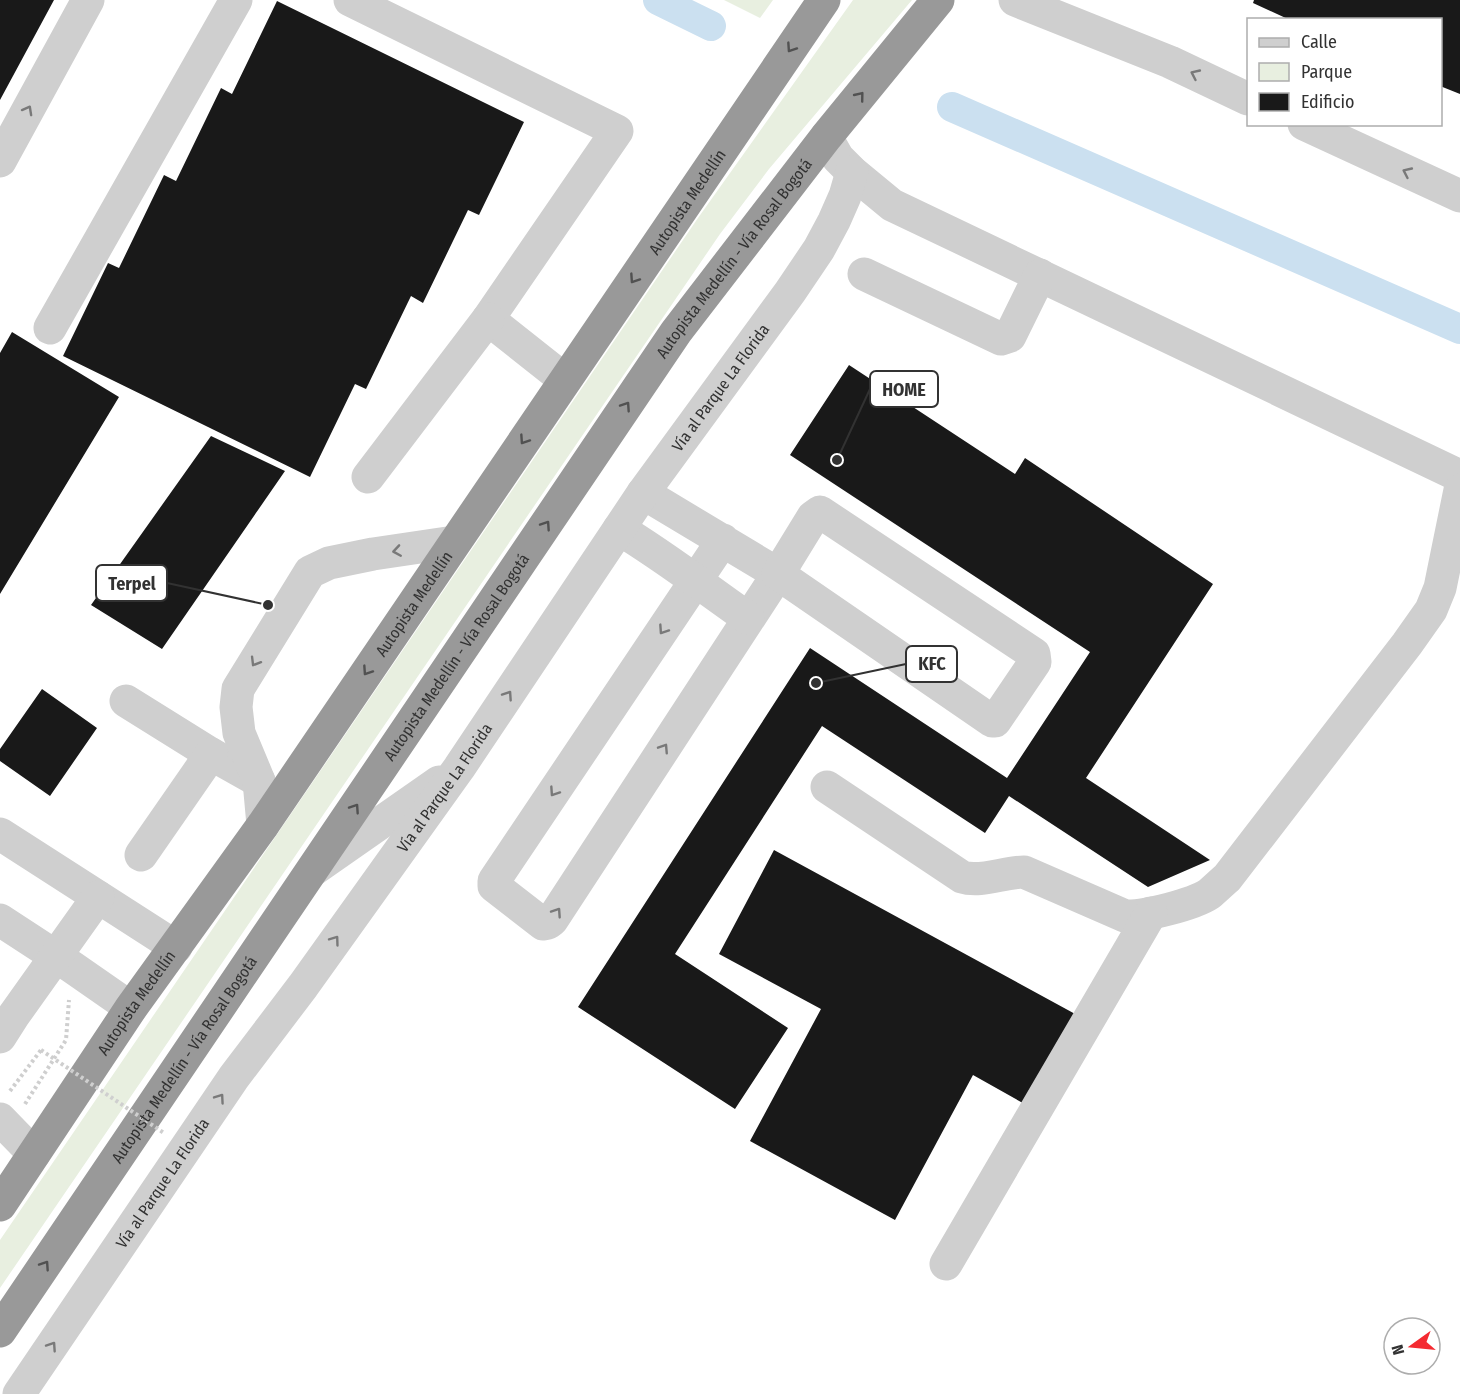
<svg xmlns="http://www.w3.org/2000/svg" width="1460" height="1394" font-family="'Fira Sans Condensed',sans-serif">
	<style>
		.green { fill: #e8efe0 }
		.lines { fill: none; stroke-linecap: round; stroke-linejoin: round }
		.canal { stroke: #cbe0f0; stroke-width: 30 }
		.building { fill: #191919 }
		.path { stroke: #cfcfcf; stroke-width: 4; stroke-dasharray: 3 3; stroke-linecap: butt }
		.minor { stroke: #cfcfcf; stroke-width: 33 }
		.highway { stroke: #999; stroke-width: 33 }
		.path-bridge { stroke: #cfcfcf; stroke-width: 4; stroke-dasharray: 3 3; stroke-linecap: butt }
		.oneway { stroke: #515151 }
		.oneway2 { stroke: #797979 }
		.labels { text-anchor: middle; stroke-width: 6; stroke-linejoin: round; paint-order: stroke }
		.street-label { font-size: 16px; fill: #323232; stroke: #fff }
		.leader { fill: none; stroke: #323232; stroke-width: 2 }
		.callout-dot { fill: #323232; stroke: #fff; stroke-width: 2 }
		.callout { fill: #fff; stroke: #323232; stroke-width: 2 }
		.callout-label { font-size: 18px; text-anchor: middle; font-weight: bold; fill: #323232 }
	</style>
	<rect width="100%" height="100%" fill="#fff"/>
	<path class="green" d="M724 0H773L760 18Z
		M853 0H912L769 169 720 234 0 1288V1240L698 218Z"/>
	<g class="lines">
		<path class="canal" d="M658 0 711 26
			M952 107 1460 329"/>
	</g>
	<path class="building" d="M0 0H54L0 100Z
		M1254 0H1460V94L1440 86V20H1290L1253 3Z
		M277 1 524 122 479 215 468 210 423 303 411 296 366 389 355 384 310 477 63 356 108 263 119 268 164 175 176 181 221 88 232 94Z
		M12 332 119 397 0 594V353Z
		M849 365 1015 474 1025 458 1213 584 1086 778 1210 860 1148 887 1009 796 985 833 822 726 675 954 788 1028 735 1109 578 1007 810 648 1007 778 1090 652 790 455Z
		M211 436 285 471 162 649 91 605Z
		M42 689 97 728 50 796 0 761V749Z
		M774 850 1077 1015 1028 1106 973 1075 895 1220 750 1141 821 1009 719 954Z"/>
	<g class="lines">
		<path class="path" d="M10 1091 41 1050
			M25 1104 66 1040 69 1000"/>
		<g class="minor">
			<path d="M350 0 617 131 488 319 565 380"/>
			<path d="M1015 0 1170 62 1248 99"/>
			<path d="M1304 124 1460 196"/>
			<path d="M826 137 838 158 852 172 892 205 1460 476"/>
			<path d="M0 161 88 0"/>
			<path d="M864 274 1001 339 1010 336 1040 275"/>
			<path d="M50 328 236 0"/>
			<path d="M368 477 488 319"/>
			<path d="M643 493 778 574 552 920 548 923 543 924 494 886V881L723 540"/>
			<path d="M820 512 1034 654 1035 662 995 721H992L778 574 813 517Z"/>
			<path d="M619 529C664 556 705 588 748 618"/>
			<path d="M126 701 211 754 259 781"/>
			<path d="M827 787 962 877C981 883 1004 872 1024 872L1125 916C1144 917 1194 904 1209 894 1215 889 1221 883 1227 878L1407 644 1431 610 1440 588 1460 490"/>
			<path d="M263 825 259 781 239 733 236 707 238 689 310 572 329 563 373 554 454 542"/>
			<path d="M0 834 176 947"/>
			<path d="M141 855 211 754"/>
			<path d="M313 870 439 782"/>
			<path d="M0 920 72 967 131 1008"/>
			<path d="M0 1037 14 1015 98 897"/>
			<path d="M0 1119 34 1154"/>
			<path d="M946 1264 1151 913"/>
			<path id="s1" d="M19 1394 234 1077 303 986 459 768 643 493 790 292 819 249 834 221 845 196 852 172"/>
		</g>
		<g class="highway">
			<path id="s2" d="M0 1205 131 1008 263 825 824 0"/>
			<path id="s3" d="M0 1331 676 332 826 137 938 0"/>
		</g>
		<path class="path-bridge" d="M41 1050 164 1133"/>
	</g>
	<defs><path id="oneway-chevron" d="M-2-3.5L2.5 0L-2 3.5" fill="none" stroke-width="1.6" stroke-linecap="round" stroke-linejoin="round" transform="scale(1.5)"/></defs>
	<g class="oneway">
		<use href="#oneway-chevron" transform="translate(791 48) rotate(124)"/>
		<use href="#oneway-chevron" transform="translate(860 96) rotate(-51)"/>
		<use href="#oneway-chevron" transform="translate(634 279) rotate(124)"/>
		<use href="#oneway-chevron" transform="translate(626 406) rotate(-56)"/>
		<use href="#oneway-chevron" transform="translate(524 440) rotate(124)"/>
		<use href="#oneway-chevron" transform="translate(546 525) rotate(-56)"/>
		<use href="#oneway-chevron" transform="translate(367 671) rotate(124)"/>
		<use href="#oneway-chevron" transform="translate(355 808) rotate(-56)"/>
		<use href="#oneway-chevron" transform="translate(45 1265) rotate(-56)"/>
	</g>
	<g class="oneway2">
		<use href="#oneway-chevron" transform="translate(1195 74) rotate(-155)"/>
		<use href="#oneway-chevron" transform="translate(28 110) rotate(-61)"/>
		<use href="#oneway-chevron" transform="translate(1407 172) rotate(-155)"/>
		<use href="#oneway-chevron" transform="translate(397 551) rotate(171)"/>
		<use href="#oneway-chevron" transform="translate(663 630) rotate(124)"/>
		<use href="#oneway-chevron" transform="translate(255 662) rotate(121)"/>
		<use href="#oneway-chevron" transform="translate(508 695) rotate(-56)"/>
		<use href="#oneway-chevron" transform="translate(664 748) rotate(-57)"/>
		<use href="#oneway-chevron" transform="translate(554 792) rotate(124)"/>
		<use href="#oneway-chevron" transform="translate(557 912) rotate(-56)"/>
		<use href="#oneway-chevron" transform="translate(335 940) rotate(-54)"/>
		<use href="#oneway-chevron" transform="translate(220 1098) rotate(-55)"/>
		<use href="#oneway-chevron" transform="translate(52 1346) rotate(-56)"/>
	</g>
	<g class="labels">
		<g class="street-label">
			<text dy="6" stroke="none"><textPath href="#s2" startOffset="1216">Autopista Medellín</textPath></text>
			<text dy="6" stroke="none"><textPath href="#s3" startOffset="1300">Autopista Medellín - Vía Rosal Bogotá</textPath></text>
			<text dy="6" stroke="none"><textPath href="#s1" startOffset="1227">Vía al Parque La Florida</textPath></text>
			<text dy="6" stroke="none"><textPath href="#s2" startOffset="730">Autopista Medellín</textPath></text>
			<text dy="6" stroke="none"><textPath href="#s3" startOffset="814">Autopista Medellín - Vía Rosal Bogotá</textPath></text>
			<text dy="6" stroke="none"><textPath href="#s1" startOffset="741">Vía al Parque La Florida</textPath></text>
			<text dy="6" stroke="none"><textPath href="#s2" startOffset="244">Autopista Medellín</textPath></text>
			<text dy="6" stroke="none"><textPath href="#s3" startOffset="328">Autopista Medellín - Vía Rosal Bogotá</textPath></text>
			<text dy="6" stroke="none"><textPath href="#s1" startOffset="255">Vía al Parque La Florida</textPath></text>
		</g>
	</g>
	<path class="leader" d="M837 460L870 389M268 605L167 583M816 683L906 664"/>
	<g class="callout-dot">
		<circle cx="837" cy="460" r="6"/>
		<circle cx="268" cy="605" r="6"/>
		<circle cx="816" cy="683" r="6"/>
	</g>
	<g class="callout">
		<rect x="870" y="371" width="68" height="36" rx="6"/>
		<rect x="96" y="565" width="71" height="36" rx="6"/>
		<rect x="906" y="646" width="51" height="36" rx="6"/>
	</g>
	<g class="callout-label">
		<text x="904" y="396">HOME</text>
		<text x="132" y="590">Terpel</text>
		<text x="932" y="670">KFC</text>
	</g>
	<rect x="1247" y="18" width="195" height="108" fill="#ffffff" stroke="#adadad" stroke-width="1.5"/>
	<rect x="1259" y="38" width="30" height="9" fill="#cfcfcf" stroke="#adadad" stroke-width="1.5"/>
	<text x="1301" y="48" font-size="18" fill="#323232">Calle</text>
	<rect x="1259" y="63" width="30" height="18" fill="#e8efe0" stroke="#adadad" stroke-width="1.5"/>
	<text x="1301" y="78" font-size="18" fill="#323232">Parque</text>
	<rect x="1259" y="93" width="30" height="18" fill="#191919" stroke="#adadad" stroke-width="1.5"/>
	<text x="1301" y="108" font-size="18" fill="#323232">Edificio</text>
	<g transform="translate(1412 1346) rotate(255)"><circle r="28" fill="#ffffff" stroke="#adadad" stroke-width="1.5"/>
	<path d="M0-4.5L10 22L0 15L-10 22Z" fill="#f42a31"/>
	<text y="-9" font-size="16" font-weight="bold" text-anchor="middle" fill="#323232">N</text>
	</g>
</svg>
